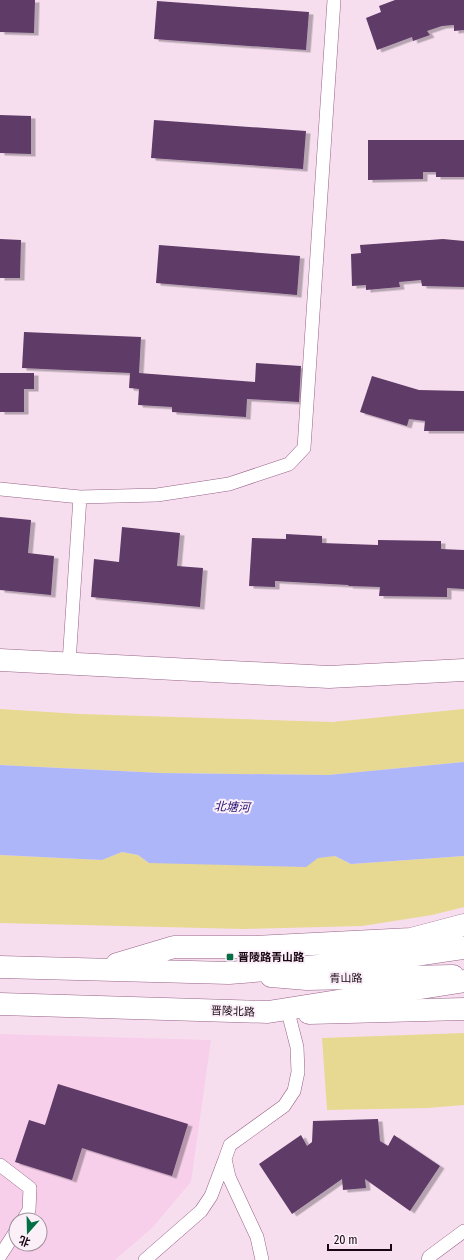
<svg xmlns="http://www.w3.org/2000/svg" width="464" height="1260" font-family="'Fira Sans Condensed','Noto Sans SC',sans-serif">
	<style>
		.built { fill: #f8cfea; fill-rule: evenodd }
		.green { fill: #e7d992 }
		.water { fill: #aeb6fa }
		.building { fill: #5e3a68; filter: url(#shadow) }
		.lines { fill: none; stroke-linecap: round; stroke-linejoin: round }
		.service-casing { stroke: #986288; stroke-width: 14 }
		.minor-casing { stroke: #986288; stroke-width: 23 }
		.tertiary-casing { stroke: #986288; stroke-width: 23 }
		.secondary-casing { stroke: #986288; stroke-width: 23 }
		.service { stroke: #fff; stroke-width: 13 }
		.minor { stroke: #fff; stroke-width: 22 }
		.tertiary { stroke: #fff; stroke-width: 22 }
		.secondary { stroke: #fff; stroke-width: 22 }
		.poi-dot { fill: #036d44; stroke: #fcf0f8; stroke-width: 1.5 }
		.labels { text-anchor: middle; stroke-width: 4; stroke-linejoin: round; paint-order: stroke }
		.poi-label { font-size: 11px; font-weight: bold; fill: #190614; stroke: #fcf0f8; text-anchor: start }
		.street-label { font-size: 11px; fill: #190614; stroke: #fcf0f8 }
		.water-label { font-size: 12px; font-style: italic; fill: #221171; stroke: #fcf0f8 }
	</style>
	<defs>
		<filter id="shadow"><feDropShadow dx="4.5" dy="2.5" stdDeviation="0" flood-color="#0004"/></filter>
	</defs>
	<rect width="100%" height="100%" fill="#f7deef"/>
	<path class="built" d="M0 1034 211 1040 191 1182 152 1228 115 1260H0ZM16 1220H40V1244H16Z"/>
	<path class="green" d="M0 709 80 714 332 722 464 709V762L328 775 161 773 0 765Z
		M122 852 138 855 149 863 335 856 351 864 464 856V907L432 915 362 926 243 929 0 923V855L102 860Z
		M464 1033V1105L428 1108 327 1110 322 1038Z"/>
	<path class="water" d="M464 762V856L351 864 335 856 318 858 306 867 149 863 138 855 122 852 102 860 0 855V765L161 773 328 775Z"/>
	<path class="building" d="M0 0H35L34 33 0 32Z
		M395 0H464V30L454 31V25L442 26 427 31 430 35 413 41 412 37 377 50 366 18 381 12 379 6Z
		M157 1 309 12 306 50 154 39Z
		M0 115 31 116V154L0 153Z
		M154 120 306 131 303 169 151 158Z
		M368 140H464V177H436V172H423V179L368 180Z
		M0 239 21 240 20 278H0Z
		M443 239 464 241V287L422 286 421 280 399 282 400 287 366 290V285L352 286 351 254 361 253 360 245Z
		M159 245 300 256 297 295 156 283Z
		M24 332 141 337 139 373 255 382 256 363 301 366 299 402 247 399 246 417 172 412V407L138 405 139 389 129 388 130 373 22 368Z
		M0 373H34V389H24V412H0Z
		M372 376 419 390 464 391V431H424L425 421 409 419 407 426 360 412Z
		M0 517 31 520 28 553 54 556 51 595 0 590Z
		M122 527 180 533 177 566 203 568 200 607 91 597 94 559 119 562Z
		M286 534 322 536V543L378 545V540L441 541V549L464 550V589L447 588V597L379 596 380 587 349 586 348 585 275 581V587L249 586 252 538 286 539Z
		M58 1084 188 1124 172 1176 82 1148 72 1180 15 1162 29 1120 45 1125Z
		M378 1119 380 1141 388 1146 394 1135 440 1166 410 1211 365 1179 366 1188 343 1190 342 1179 292 1214 259 1164 301 1135 307 1146 312 1142 313 1121Z"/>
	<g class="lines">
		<g class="service-casing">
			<path id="service" d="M0 489 80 497 157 495 229 484 289 464 304 448 334 0
				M69 663 80 497
				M0 1165 30 1188 29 1210 23 1220
				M0 1256 16 1231
				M145 1260 201 1211 211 1196 225 1159
				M262 1260 257 1237 229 1177 225 1159 230 1145 284 1106 294 1091 298 1072 297 1047 288 1012
				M428 1260 429 1257 464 1231"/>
		</g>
		<g class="minor-casing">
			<path id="minor" d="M0 660 329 677 464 670"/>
		</g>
		<g class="tertiary-casing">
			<path id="tertiary" d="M271 976 307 979 453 976
				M309 1013 464 1009"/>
		</g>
		<g class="secondary-casing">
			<path id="secondary" d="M117 964 174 947H254L411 939 464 925
				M0 967 229 973 368 962 464 948
				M0 1004 268 1012 464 981"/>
		</g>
		<use href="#service" class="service"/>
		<use href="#minor" class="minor"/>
		<use href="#tertiary" class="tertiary"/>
		<use href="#secondary" class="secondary"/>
	</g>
	<rect class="poi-dot" x="226" y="953" width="8" height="8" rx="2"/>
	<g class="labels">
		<g class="poi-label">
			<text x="238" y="961">晋陵路青山路</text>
		</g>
		<g class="street-label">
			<text transform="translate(346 978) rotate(-1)" y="4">青山路</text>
			<text transform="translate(233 1011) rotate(2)" y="4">晋陵北路</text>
		</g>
		<g class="water-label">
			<text transform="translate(232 807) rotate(2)" y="4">北塘河</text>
		</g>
	</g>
	<g transform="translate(28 1232) rotate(200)"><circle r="19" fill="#fcf0f8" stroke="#a1929d"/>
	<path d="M0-3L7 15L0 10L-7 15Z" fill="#036d44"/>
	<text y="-6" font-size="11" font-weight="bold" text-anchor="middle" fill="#190614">北</text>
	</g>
	<path d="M328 1244v6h63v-6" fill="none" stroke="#190614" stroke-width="2"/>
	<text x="334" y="1244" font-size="12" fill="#190614" stroke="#fcf0f8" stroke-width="3" paint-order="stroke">20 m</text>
</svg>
